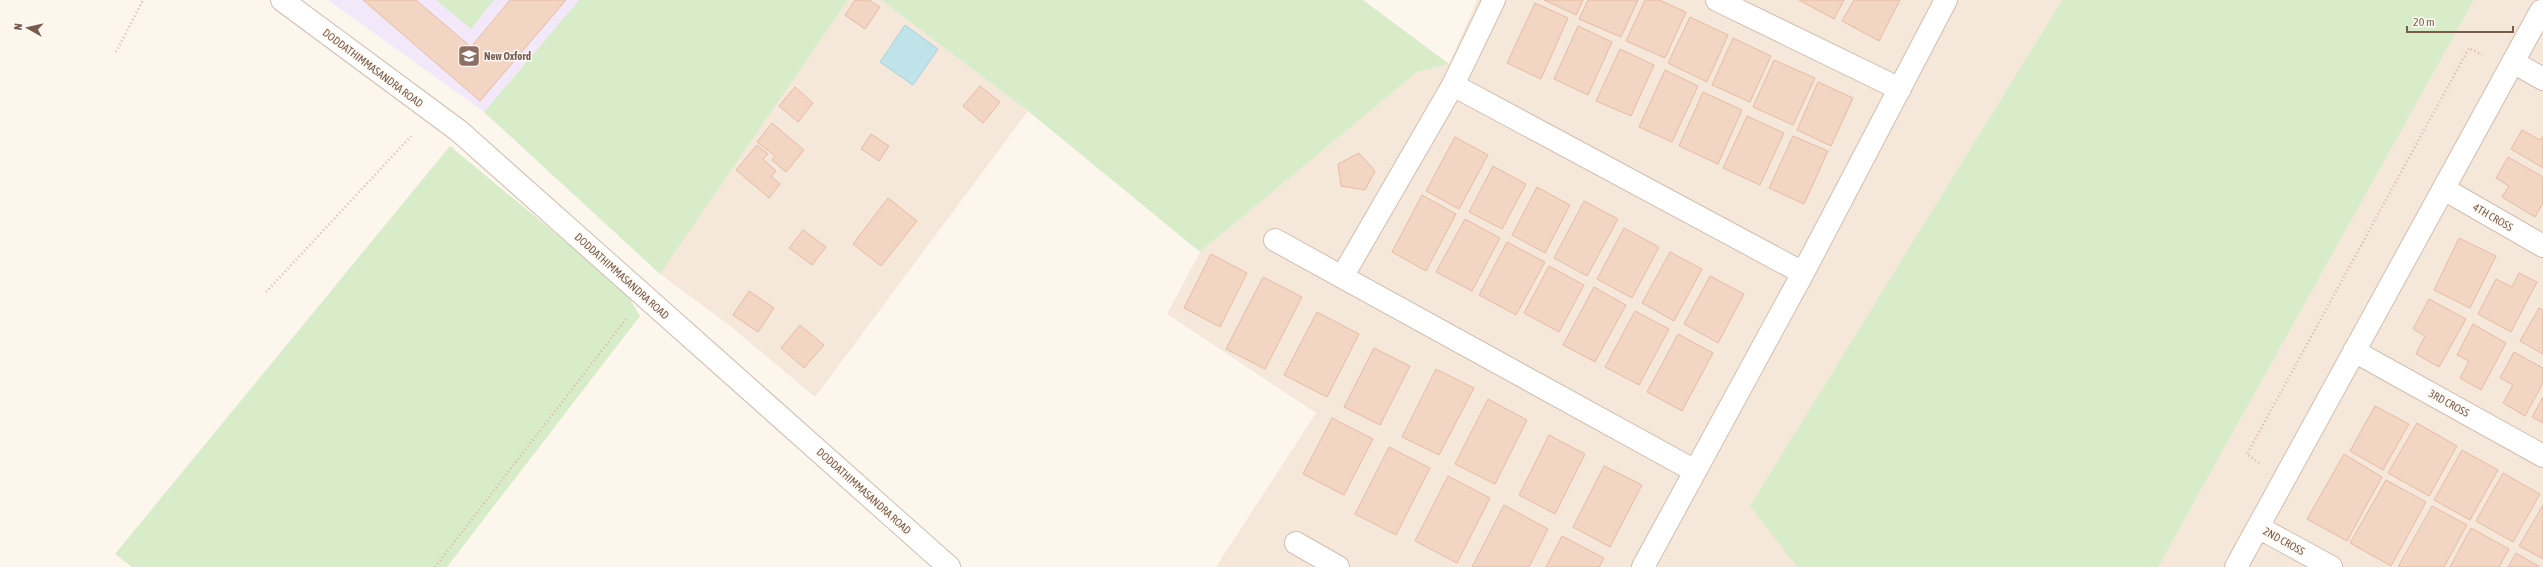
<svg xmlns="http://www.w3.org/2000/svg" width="2543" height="567" font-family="'Asap Condensed',sans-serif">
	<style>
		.residential { fill: #f5e8da }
		.education { fill: #f3e8fa }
		.green { fill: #d8ecc9 }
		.water { fill: #bfe3e8; stroke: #a5d3da }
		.building { fill: #f3d5c3; stroke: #e6bba3 }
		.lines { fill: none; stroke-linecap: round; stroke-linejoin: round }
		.minor-casing { stroke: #d1beb0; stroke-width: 24 }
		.path { stroke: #d9b8a5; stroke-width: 2.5; stroke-dasharray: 1 3; stroke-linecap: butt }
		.minor { stroke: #fff; stroke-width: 22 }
		.labels { text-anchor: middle; stroke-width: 3; stroke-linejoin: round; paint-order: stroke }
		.education-label { font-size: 11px; font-weight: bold; fill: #785e54; stroke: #fffaf3; text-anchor: start }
		.street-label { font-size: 11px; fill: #7a5c4d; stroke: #fffaf3 }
	</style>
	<rect width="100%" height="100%" fill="#fdf6ec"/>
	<path class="residential" d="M848 0H881L1028 111 815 397 729 325 660 274Z
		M1477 0H2062L1751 505 1797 567H1216L1316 413 1167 314 1200 252 1417 72 1449 64Z
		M2474 0H2543V567H2158Z"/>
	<path class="education" d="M328 0H579L484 112Z"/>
	<path class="green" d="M436 0H494L471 29Z
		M579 0H848L660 274 484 112Z
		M881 0H1363L1449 64 1417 72 1200 252 1028 111Z
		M2062 0H2474L2158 567H1797L1750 506Z
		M450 146 625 291 640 316 447 567H132L115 554Z"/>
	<path class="water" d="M905 25 938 49 913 85 880 62Z"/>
	<path class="building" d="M363 0H416L471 47 510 0H566L480 101Z
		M855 0H869L880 7 865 29 845 15Z
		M1544 0H1583L1576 15Z
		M1588 0H1638L1621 37 1579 19Z
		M1645 0H1659L1686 12 1665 58 1626 41Z
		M1799 0H1844L1834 19Z
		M1854 0H1900L1879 41 1842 21Z
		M1535 3 1568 18 1541 79 1507 63Z
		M1690 17 1728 35 1707 82 1668 63Z
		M1578 26 1612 42 1588 95 1554 79Z
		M1733 38 1771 56 1750 102 1712 85Z
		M1620 49 1654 65 1631 116 1596 101Z
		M1774 60 1815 78 1793 125 1753 107Z
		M1665 70 1698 86 1672 142 1639 127Z
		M1818 82 1853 98 1831 146 1797 130Z
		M980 86 1000 102 983 123 963 106Z
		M795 87 813 103 798 122 779 106Z
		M1703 92 1742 110 1718 164 1679 146Z
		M1747 116 1784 133 1760 185 1723 168Z
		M772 123 804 150 786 172 772 160 775 156 757 142Z
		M2522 130 2540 140 2543 136V168L2511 149Z
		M871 134 889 146 879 161 861 149Z
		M1793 136 1828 151 1804 204 1769 188Z
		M1455 137 1488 155 1459 209 1426 191Z
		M757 145 768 154 763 159 776 171 771 176 780 184 769 198 736 170Z
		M1359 153 1375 171 1365 190 1341 186 1338 164Z
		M2508 157 2543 177V203L2535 217 2502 197 2509 186 2496 178Z
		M1493 166 1526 184 1502 229 1469 212Z
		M1537 187 1570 205 1545 253 1512 235Z
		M1422 195 1456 214 1426 271 1392 252Z
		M888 198 917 221 881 266 853 244Z
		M1584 201 1618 219 1587 276 1554 258Z
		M1465 219 1500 238 1472 291 1436 272Z
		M1624 228 1659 247 1632 298 1597 279Z
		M803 230 826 247 812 265 789 248Z
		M2459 238 2496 256 2470 308 2434 290Z
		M1507 242 1545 262 1516 315 1479 295Z
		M1670 252 1702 269 1674 321 1642 303Z
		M1211 254 1247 273 1220 327 1184 308Z
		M1549 266 1584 285 1559 332 1524 313Z
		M2519 273 2537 282 2511 332 2478 314 2496 279 2512 287Z
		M1710 276 1744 294 1718 343 1684 324Z
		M1263 277 1302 297 1265 369 1226 349Z
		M1594 287 1626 305 1595 362 1563 345Z
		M749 291 774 308 758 332 733 315Z
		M2429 299 2466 319 2439 367 2416 354 2425 336 2413 329Z
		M2539 308 2543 310V354L2520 341Z
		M1635 311 1669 329 1639 385 1605 367Z
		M1317 312 1359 334 1327 397 1284 375Z
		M2473 324 2506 343 2481 390 2460 378 2469 361 2457 355Z
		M800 325 824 345 804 368 781 348Z
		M1678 334 1713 353 1682 411 1647 392Z
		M1374 348 1410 366 1380 425 1344 407Z
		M2514 352 2543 368V383L2525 416 2503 403 2513 385 2500 378Z
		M1436 369 1474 388 1439 455 1402 437Z
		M2543 397V423L2532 417Z
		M1488 399 1527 420 1495 484 1455 464Z
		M2375 406 2409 424 2383 470 2350 451Z
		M1332 418 1373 439 1344 495 1303 474Z
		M2417 423 2457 446 2429 496 2388 473Z
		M1549 435 1585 454 1555 514 1519 495Z
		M1389 447 1430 468 1396 535 1355 514Z
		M2462 450 2498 470 2470 520 2434 500Z
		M2344 454 2382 477 2347 541 2307 519Z
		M1604 466 1642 485 1610 547 1573 527Z
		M2503 473 2540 494 2513 542 2476 521Z
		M1448 476 1490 498 1457 563 1415 541Z
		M2386 480 2426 502 2391 566 2350 543Z
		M1504 505 1548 529 1529 567H1472Z
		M2543 505V559L2519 546Z
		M2432 506 2467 525 2444 567H2398Z
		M2471 528 2509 549 2499 567H2450Z
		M1562 536 1604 558 1599 567H1546Z
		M2516 553 2540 567H2508Z"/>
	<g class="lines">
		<g class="minor-casing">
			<path id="minor" d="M282 0 459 131 949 567
				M1717 0 1900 89
				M2513 62 2543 79
				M1453 85 1803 273
				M2444 189 2543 246
				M1275 240 1695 471
				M1342 277 1453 85 1494 0
				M2354 351 2543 456
				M2258 527 2331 567
				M1296 543 1338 567
				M1643 567 1803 273 1946 0
				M2236 567 2541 11"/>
		</g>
		<path class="path" d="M116 52 143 0
			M266 292 413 134
			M2259 463 2247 454 2469 48 2482 55
			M435 567 626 319"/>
		<use href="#minor" class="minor"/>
	</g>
	<defs>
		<g id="school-square" transform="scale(1.15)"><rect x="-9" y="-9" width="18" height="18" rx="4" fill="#8d6e63" stroke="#fffaf3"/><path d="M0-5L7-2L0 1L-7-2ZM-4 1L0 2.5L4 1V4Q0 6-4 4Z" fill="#fff"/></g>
	</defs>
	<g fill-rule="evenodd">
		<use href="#school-square" x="469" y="56"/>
	</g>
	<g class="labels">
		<g class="education-label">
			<text x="484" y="60">New Oxford</text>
		</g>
		<g class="street-label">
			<text transform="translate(373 68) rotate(37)" y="4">DODDATHIMMASANDRA ROAD</text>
			<text transform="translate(2493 217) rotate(30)" y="4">4TH CROSS</text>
			<text transform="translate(622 276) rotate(42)" y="4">DODDATHIMMASANDRA ROAD</text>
			<text transform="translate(2449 403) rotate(29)" y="4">3RD CROSS</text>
			<text transform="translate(864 491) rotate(42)" y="4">DODDATHIMMASANDRA ROAD</text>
			<text transform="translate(2284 541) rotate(29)" y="4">2ND CROSS</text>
		</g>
	</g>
	<g transform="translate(28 28) rotate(278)" stroke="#fffaf3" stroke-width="3" paint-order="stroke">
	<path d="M0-3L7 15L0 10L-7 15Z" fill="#7a5c4d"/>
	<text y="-6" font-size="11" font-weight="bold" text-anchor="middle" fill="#7a5c4d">N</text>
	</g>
	<path d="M2407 26v6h106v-6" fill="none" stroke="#7a5c4d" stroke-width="2"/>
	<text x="2413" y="26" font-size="12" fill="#7a5c4d" stroke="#fffaf3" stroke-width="3" paint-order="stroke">20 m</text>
</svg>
